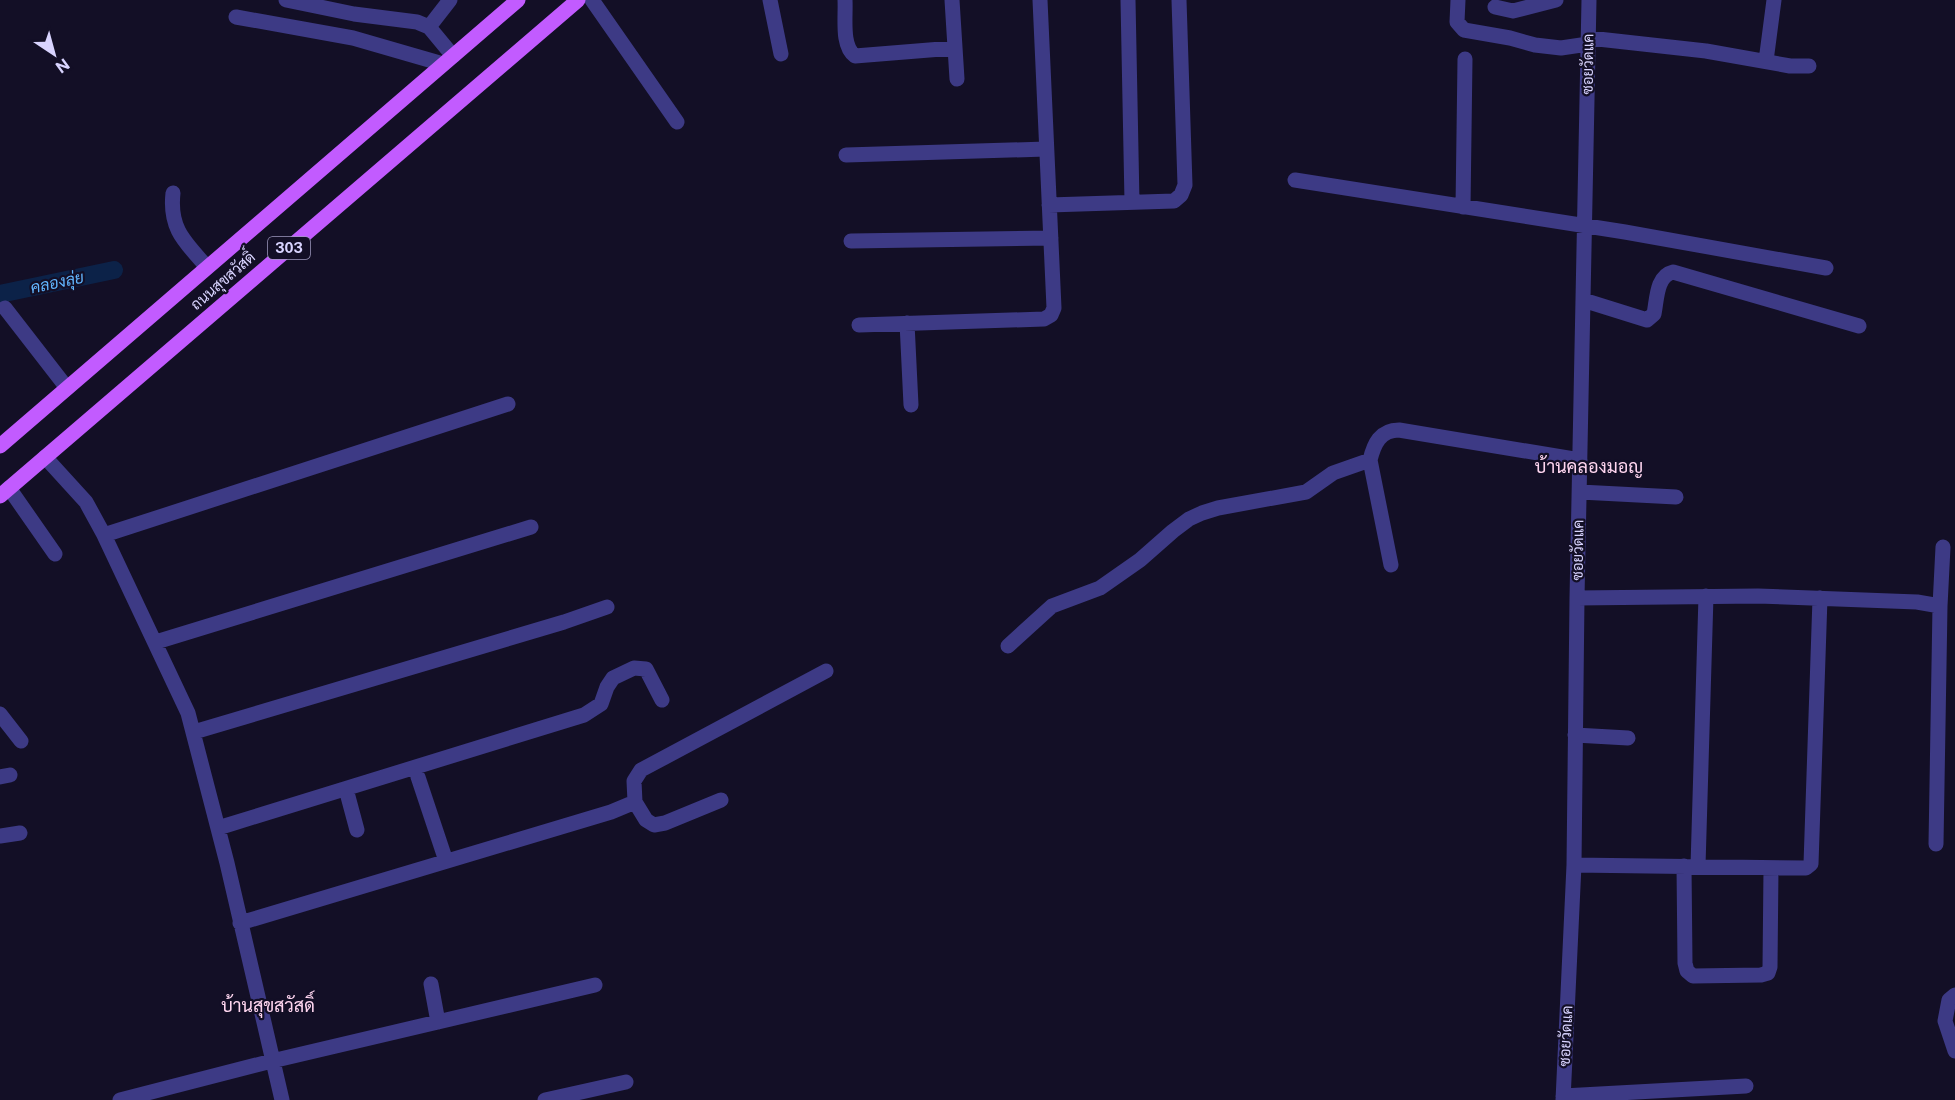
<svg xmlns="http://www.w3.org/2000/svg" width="1955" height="1100" font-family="'Public Sans',Sarabun,sans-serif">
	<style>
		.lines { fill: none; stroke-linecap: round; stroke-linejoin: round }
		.canal { stroke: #0c2248; stroke-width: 18 }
		.minor { stroke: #3d3a85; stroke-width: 15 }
		.major { stroke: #c25bff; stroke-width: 15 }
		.labels { text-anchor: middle; stroke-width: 4.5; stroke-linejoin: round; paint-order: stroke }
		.shield { fill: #130f26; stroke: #9e99be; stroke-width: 1.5 }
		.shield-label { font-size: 14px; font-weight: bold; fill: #d9d4ff }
		.street-label { font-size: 15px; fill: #d9d4ff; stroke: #130f26 }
		.water-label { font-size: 16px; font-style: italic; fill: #62b6ff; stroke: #130f26 }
		.quarter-label { font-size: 18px; fill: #ffd6f0; stroke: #130f26 }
	</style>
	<rect width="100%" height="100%" fill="#130f26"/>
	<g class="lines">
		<path class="canal" d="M0 294 114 270"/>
		<path class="minor" d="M286 0 354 14 417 22 429 27 453 56
			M592 0 677 122
			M770 0 781 54
			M845 0C846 17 841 46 855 56L954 48
			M952 0 957 79
			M1128 0 1132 202
			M1458 0 1457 22 1464 30 1510 38 1535 45 1561 48 1588 44
			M1495 7 1513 11 1556 0
			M236 17 353 38 443 64
			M429 27 450 0
			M1589 38 1706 51 1790 66H1809
			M1766 61 1774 0
			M846 155 1046 149
			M1295 180 1625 232 1826 268
			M173 193C169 229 185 242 207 267
			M1049 205 1174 201 1181 195 1185 185 1179 0
			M1463 207 1465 59
			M851 241 1051 238
			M1583 300 1647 320 1654 314C1657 300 1656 276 1673 272L1859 326
			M5 308 67 388
			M907 323 911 405
			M859 325 1044 319 1051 315 1054 308 1040 0
			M45 457 86 502 104 535 188 713 227 863 282 1100
			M9 488 55 554
			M1580 492 1676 497
			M104 535 508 404
			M1391 565 1370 460C1374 444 1380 430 1399 430L1580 460
			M1577 598 1758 596 1917 602 1940 606 1936 844
			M1940 606 1943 547
			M156 642 531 527
			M1008 646 1052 606 1100 588 1140 560 1173 531 1189 519 1202 513 1218 508 1306 492 1333 473 1370 460
			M0 714 21 741
			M194 732 564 622 607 607
			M1575 735 1628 738
			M0 777 10 775
			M418 777 446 861
			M346 789 357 830
			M635 802 646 820 654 825 665 823 721 800
			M218 828 584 715 601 704 607 687 613 678 634 668 646 669 662 700
			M0 836 20 833
			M1574 865 1806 868 1811 864 1820 598
			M1684 866 1685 963 1687 971 1693 976 1761 975 1768 973 1770 967 1771 868
			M1698 866 1706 596
			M240 923 611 812 635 802 634 781 641 770 826 671
			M431 984 438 1022
			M1955 995 1949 1000 1945 1021 1955 1051
			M1563 1096 1746 1086
			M120 1100 272 1061 595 985
			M545 1100 626 1082
			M1563 1100 1574 865 1577 598 1589 0"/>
		<path class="major" d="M0 446 518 0
			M0 496 578 0"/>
	</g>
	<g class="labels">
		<rect class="shield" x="268" y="237" width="42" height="22" rx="4.5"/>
		<g class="shield-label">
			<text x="289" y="253">303</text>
		</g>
		<g class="street-label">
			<text transform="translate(1588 64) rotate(-89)" y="5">ซอยวัดแค</text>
			<text transform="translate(223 281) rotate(-41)" y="5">ถนนสุขสวัสดิ์</text>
			<text transform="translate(1578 550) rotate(-89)" y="5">ซอยวัดแค</text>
			<text transform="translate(1566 1036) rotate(-87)" y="5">ซอยวัดแค</text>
		</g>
		<g class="water-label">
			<text transform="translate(57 282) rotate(-12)" y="6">คลองลุ่ย</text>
		</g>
		<g class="quarter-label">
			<text x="1589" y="473">บ้านคลองมอญ</text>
			<text x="268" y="1012">บ้านสุขสวัสดิ์</text>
		</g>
	</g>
	<g transform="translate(54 54) rotate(144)" stroke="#130f26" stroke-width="4.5" paint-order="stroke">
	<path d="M0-4.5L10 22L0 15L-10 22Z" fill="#d9d4ff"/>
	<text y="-9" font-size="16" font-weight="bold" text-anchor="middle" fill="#d9d4ff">N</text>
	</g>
</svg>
